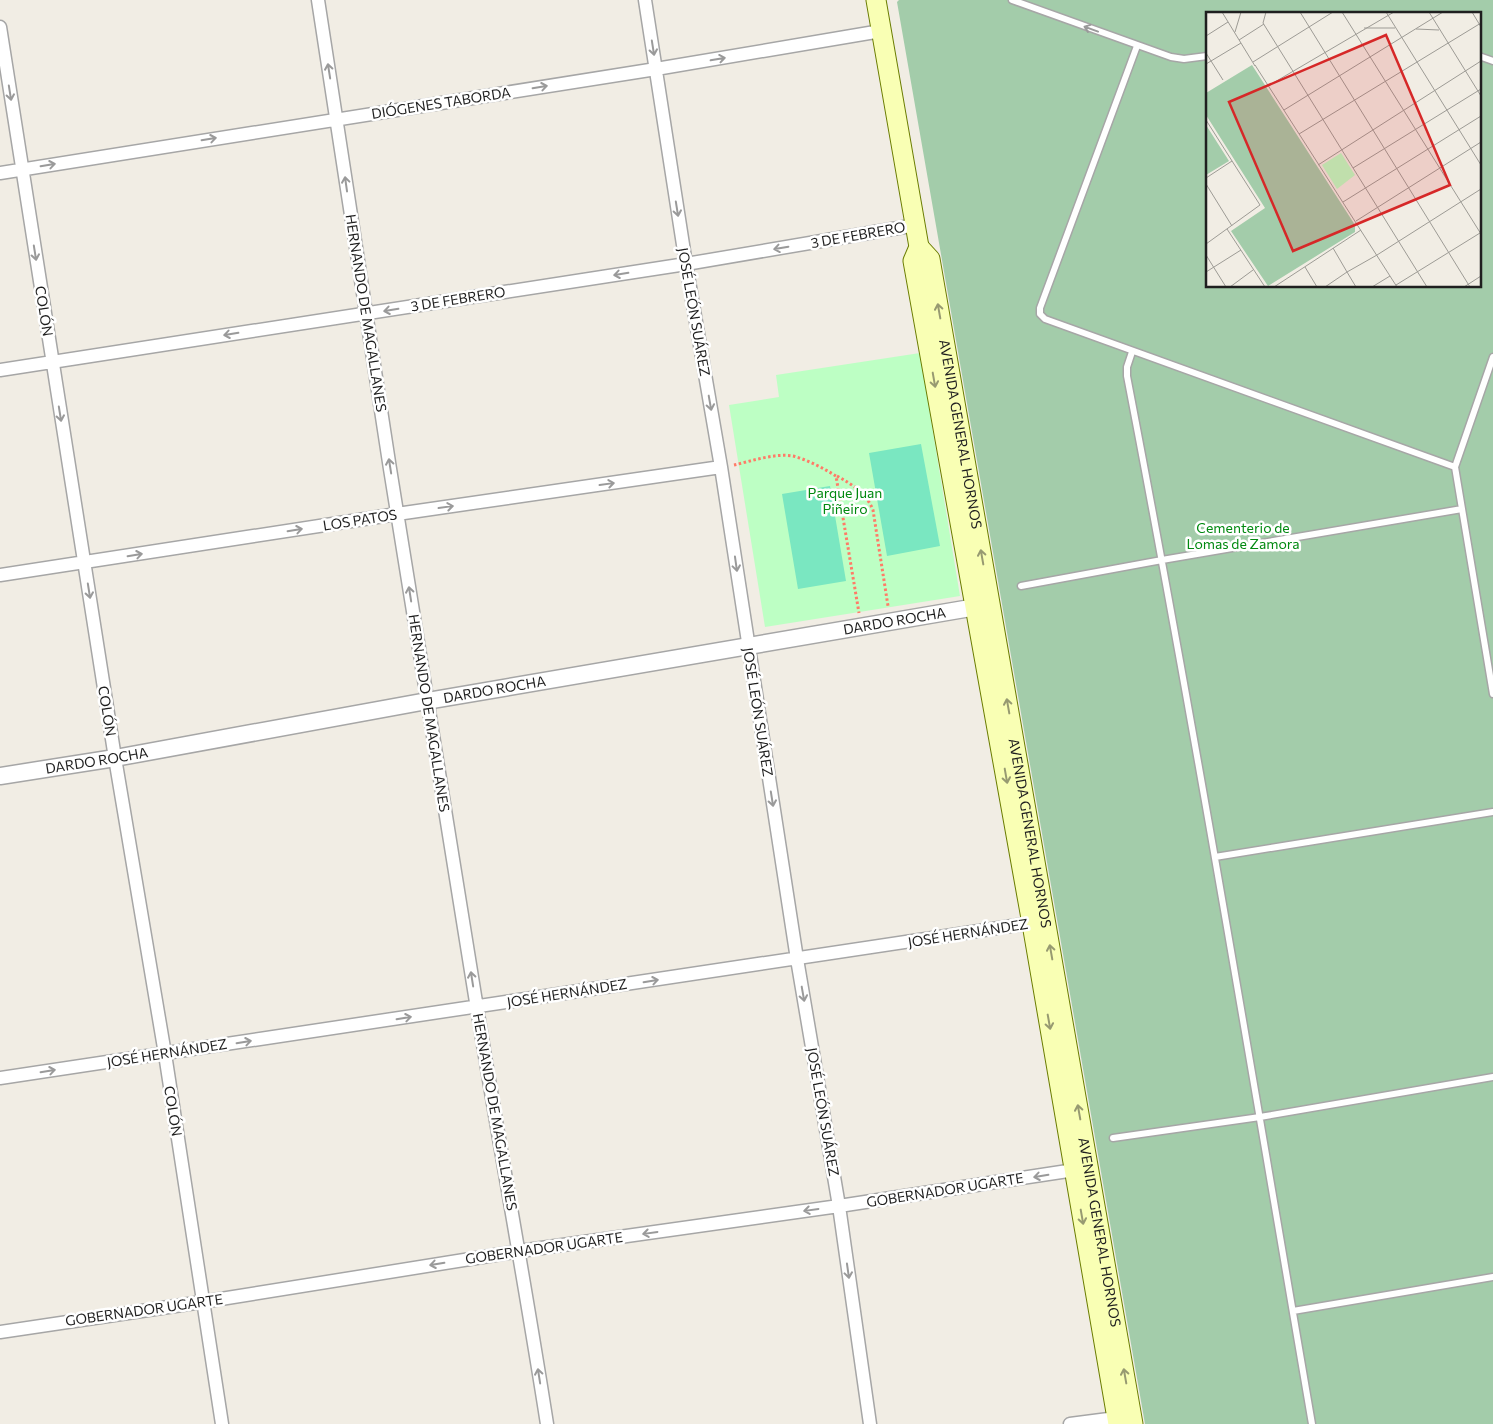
<svg xmlns="http://www.w3.org/2000/svg" width="1493" height="1424" font-family="Commissioner,sans-serif">
	<style>
		.cemetery { fill: #a3ccaa; fill-rule: evenodd }
		.park { fill: #bdffc4 }
		.pitch { fill: #7ae7c1 }
		.lines { fill: none; stroke-linecap: round; stroke-linejoin: round }
		.service-casing { stroke: #a6a6a6; stroke-width: 9 }
		.minor-casing { stroke: #a6a6a6; stroke-width: 15 }
		.tertiary-casing { stroke: #a6a6a6; stroke-width: 19 }
		.secondary-casing { stroke: #6a7c00; stroke-width: 21 }
		.path { stroke: #ff7b67; stroke-width: 3; stroke-dasharray: 2.5 2.5; stroke-linecap: butt }
		.service { stroke: #fff; stroke-width: 6 }
		.minor { stroke: #fff; stroke-width: 12 }
		.tertiary { stroke: #fff; stroke-width: 16 }
		.secondary { stroke: #f9ffb4; stroke-width: 19 }
		.oneway { stroke: #9a9a9a }
		.oneway2 { stroke: #979a71 }
		.labels { text-anchor: middle; stroke-width: 5; stroke-linejoin: round; paint-order: stroke }
		.street-label { font-size: 14px; fill: #1f1f1f; stroke: #fff }
		.park-label { font-size: 14px; fill: #018910; stroke: #fff }
		.inset-road { fill: none; stroke: #9d9b95; stroke-width: 1 }
		.view { fill: #d62828; fill-opacity: 0.15; stroke: #d62828; stroke-width: 2.5 }
		.inset-edge { fill: none; stroke: #1f1f1f; stroke-width: 2.5 }
	</style>
	<rect width="100%" height="100%" fill="#f1ede4"/>
	<path class="cemetery" d="M899 0H1493V1424H1145L897 2ZM1207 14H1479V286H1207Z"/>
	<path class="park" d="M920 353 960 596 765 627 729 405 779 397 776 375Z"/>
	<path class="pitch" d="M921 444 940 546 887 556 869 453Z
		M830 486 846 581 798 589 782 494Z"/>
	<g class="lines">
		<g class="service-casing">
			<path id="service" d="M1012 0 1171 57 1184 59 1207 56
				M1137 46 1040 308V314L1045 319 1455 467
				M1479 56 1493 61
				M1132 352 1127 367V376C1194 724 1252 1074 1312 1424
				M1493 357 1455 467 1493 694
				M1021 586 1162 560 1462 509
				M1215 857 1493 812
				M1113 1138 1260 1117 1493 1077
				M1293 1311 1493 1277"/>
		</g>
		<g class="minor-casing">
			<path id="minor" d="M318 0C368 334 421 669 476 1002 499 1143 525 1283 547 1424
				M645 0 686 264 721 467 797 959 839 1206 870 1424
				M0 27 115 758 165 1054 222 1424
				M0 173 656 69 881 31
				M0 370 686 264 916 225
				M0 575 397 514 721 467
				M0 1078 1038 922
				M0 1332 202 1302 520 1251 839 1206 1081 1169
				M1070 1424 1124 1417"/>
		</g>
		<g class="tertiary-casing">
			<g id="tertiary">
				<path id="s1" d="M0 776 115 758 427 701 988 605"/>
			</g>
		</g>
		<g class="secondary-casing">
			<g id="secondary">
				<path d="M876 0 919 247 913 261 1032 924 1118 1424"/>
				<path id="s2" d="M919 247 930 259 1133 1424"/>
			</g>
		</g>
		<path class="path" d="M734 465C752 461 774 453 793 456 808 460 823 468 836 476L859 613
			M837 476C853 485 866 493 873 510L888 606"/>
		<use href="#service" class="service"/>
		<use href="#minor" class="minor"/>
		<use href="#tertiary" class="tertiary"/>
		<use href="#secondary" class="secondary"/>
	</g>
	<defs><path id="oneway-shaft" d="M-6 0H5M1.5-3L5.5 0L1.5 3" fill="none" stroke-width="1.6" stroke-linecap="round" stroke-linejoin="round" transform="scale(1.25)"/></defs>
	<g class="oneway">
		<use href="#oneway-shaft" transform="translate(1091 29) rotate(-160)"/>
		<use href="#oneway-shaft" transform="translate(653 48) rotate(81)"/>
		<use href="#oneway-shaft" transform="translate(718 59) rotate(-10)"/>
		<use href="#oneway-shaft" transform="translate(329 71) rotate(-99)"/>
		<use href="#oneway-shaft" transform="translate(540 87) rotate(-9)"/>
		<use href="#oneway-shaft" transform="translate(10 93) rotate(81)"/>
		<use href="#oneway-shaft" transform="translate(209 139) rotate(-9)"/>
		<use href="#oneway-shaft" transform="translate(48 165) rotate(-9)"/>
		<use href="#oneway-shaft" transform="translate(346 184) rotate(-98)"/>
		<use href="#oneway-shaft" transform="translate(677 209) rotate(81)"/>
		<use href="#oneway-shaft" transform="translate(781 248) rotate(170)"/>
		<use href="#oneway-shaft" transform="translate(35 253) rotate(81)"/>
		<use href="#oneway-shaft" transform="translate(621 274) rotate(171)"/>
		<use href="#oneway-shaft" transform="translate(391 310) rotate(171)"/>
		<use href="#oneway-shaft" transform="translate(231 334) rotate(171)"/>
		<use href="#oneway-shaft" transform="translate(710 403) rotate(80)"/>
		<use href="#oneway-shaft" transform="translate(60 414) rotate(81)"/>
		<use href="#oneway-shaft" transform="translate(390 466) rotate(-99)"/>
		<use href="#oneway-shaft" transform="translate(607 484) rotate(-8)"/>
		<use href="#oneway-shaft" transform="translate(446 507) rotate(-8)"/>
		<use href="#oneway-shaft" transform="translate(295 530) rotate(-9)"/>
		<use href="#oneway-shaft" transform="translate(135 555) rotate(-9)"/>
		<use href="#oneway-shaft" transform="translate(736 564) rotate(82)"/>
		<use href="#oneway-shaft" transform="translate(89 591) rotate(81)"/>
		<use href="#oneway-shaft" transform="translate(410 594) rotate(-99)"/>
		<use href="#oneway-shaft" transform="translate(772 799) rotate(81)"/>
		<use href="#oneway-shaft" transform="translate(472 979) rotate(-99)"/>
		<use href="#oneway-shaft" transform="translate(651 981) rotate(-9)"/>
		<use href="#oneway-shaft" transform="translate(803 994) rotate(80)"/>
		<use href="#oneway-shaft" transform="translate(404 1018) rotate(-9)"/>
		<use href="#oneway-shaft" transform="translate(244 1042) rotate(-9)"/>
		<use href="#oneway-shaft" transform="translate(48 1071) rotate(-9)"/>
		<use href="#oneway-shaft" transform="translate(1041 1176) rotate(171)"/>
		<use href="#oneway-shaft" transform="translate(811 1210) rotate(172)"/>
		<use href="#oneway-shaft" transform="translate(650 1233) rotate(172)"/>
		<use href="#oneway-shaft" transform="translate(437 1264) rotate(171)"/>
		<use href="#oneway-shaft" transform="translate(848 1271) rotate(82)"/>
		<use href="#oneway-shaft" transform="translate(539 1376) rotate(-99)"/>
	</g>
	<g class="oneway2">
		<use href="#oneway-shaft" transform="translate(939 311) rotate(-100)"/>
		<use href="#oneway-shaft" transform="translate(934 380) rotate(80)"/>
		<use href="#oneway-shaft" transform="translate(982 557) rotate(-100)"/>
		<use href="#oneway-shaft" transform="translate(1008 706) rotate(-100)"/>
		<use href="#oneway-shaft" transform="translate(1006 776) rotate(80)"/>
		<use href="#oneway-shaft" transform="translate(1051 952) rotate(-100)"/>
		<use href="#oneway-shaft" transform="translate(1049 1022) rotate(80)"/>
		<use href="#oneway-shaft" transform="translate(1079 1112) rotate(-100)"/>
		<use href="#oneway-shaft" transform="translate(1082 1217) rotate(80)"/>
		<use href="#oneway-shaft" transform="translate(1125 1376) rotate(-100)"/>
	</g>
	<g class="labels">
		<g class="street-label">
			<text transform="translate(441 103) rotate(-9)" y="5">DIÓGENES TABORDA</text>
			<text transform="translate(858 235) rotate(-10)" y="5">3 DE FEBRERO</text>
			<text transform="translate(458 299) rotate(-9)" y="5">3 DE FEBRERO</text>
			<text transform="translate(44 311) rotate(81)" y="5">COLÓN</text>
			<text transform="translate(694 312) rotate(80)" y="5">JOSÉ LEÓN SUÁREZ</text>
			<text transform="translate(366 313) rotate(81)" y="5">HERNANDO DE MAGALLANES</text>
			<text dy="5" stroke="none"><textPath href="#s2" startOffset="194">AVENIDA GENERAL HORNOS</textPath></text>
			<text transform="translate(360 520) rotate(-9)" y="5">LOS PATOS</text>
			<text dy="5" stroke="none"><textPath href="#s1" startOffset="908">DARDO ROCHA</textPath></text>
			<text dy="5" stroke="none"><textPath href="#s1" startOffset="502">DARDO ROCHA</textPath></text>
			<text transform="translate(107 711) rotate(81)" y="5">COLÓN</text>
			<text transform="translate(758 712) rotate(81)" y="5">JOSÉ LEÓN SUÁREZ</text>
			<text transform="translate(429 713) rotate(81)" y="5">HERNANDO DE MAGALLANES</text>
			<text dy="5" stroke="none"><textPath href="#s1" startOffset="98">DARDO ROCHA</textPath></text>
			<text dy="5" stroke="none"><textPath href="#s2" startOffset="599">AVENIDA GENERAL HORNOS</textPath></text>
			<text transform="translate(968 933) rotate(-9)" y="5">JOSÉ HERNÁNDEZ</text>
			<text transform="translate(567 993) rotate(-9)" y="5">JOSÉ HERNÁNDEZ</text>
			<text transform="translate(167 1053) rotate(-9)" y="5">JOSÉ HERNÁNDEZ</text>
			<text transform="translate(173 1111) rotate(81)" y="5">COLÓN</text>
			<text transform="translate(495 1112) rotate(80)" y="5">HERNANDO DE MAGALLANES</text>
			<text transform="translate(823 1112) rotate(80)" y="5">JOSÉ LEÓN SUÁREZ</text>
			<text transform="translate(945 1190) rotate(-9)" y="5">GOBERNADOR UGARTE</text>
			<text dy="5" stroke="none"><textPath href="#s2" startOffset="1004">AVENIDA GENERAL HORNOS</textPath></text>
			<text transform="translate(544 1248) rotate(-8)" y="5">GOBERNADOR UGARTE</text>
			<text transform="translate(144 1310) rotate(-8)" y="5">GOBERNADOR UGARTE</text>
		</g>
		<g class="park-label">
			<text x="845" y="498">Parque Juan<tspan x="845" dy="16">Piñeiro</tspan></text>
			<text x="1243" y="533">Cementerio de<tspan x="1243" dy="16">Lomas de Zamora</tspan></text>
		</g>
	</g>
	<g transform="translate(1206 12)">
		<rect width="275" height="275" fill="#f1ede4"/>
		<path d="M46 53 149 213V220L62 274 25 219 59 196 0 103V81ZM0 113 23 149 0 163Z" fill="#a3ccaa"/>
		<path d="M135 141 149 163 131 177 116 153Z" fill="#bdffc4"/>
		<path class="inset-road" d="M16 0 49 54M60 0 57 11 221 275M94 0 264 275M136 0 275 222M180 0 275 153M223 0 275 84M266 0 275 15M158 16H189M210 17 233 18M29 20 35 0M0 24 22 10M33 28 58 12M0 41 17 68M47 50 127 0M0 52 35 31M49 53 191 275M62 74 188 0M78 98 237 0M0 108 54 193 0 232M93 122 275 11M112 153 275 49M147 156 275 77M0 166 26 149M0 172 26 214M137 190 275 104M150 209 275 130M21 217 59 275M127 236 141 260 171 243M0 243 20 275M171 243 275 177M99 255 111 275M0 260 35 238M190 273 274 221M24 275 47 258M68 275 155 218M119 275 141 260 150 275M166 275 184 264M258 275 275 264"/>
		<path class="view" d="M180 23 244 173 87 239 23 90Z"/>
		<rect width="275" height="275" class="inset-edge"/>
	</g>
</svg>
